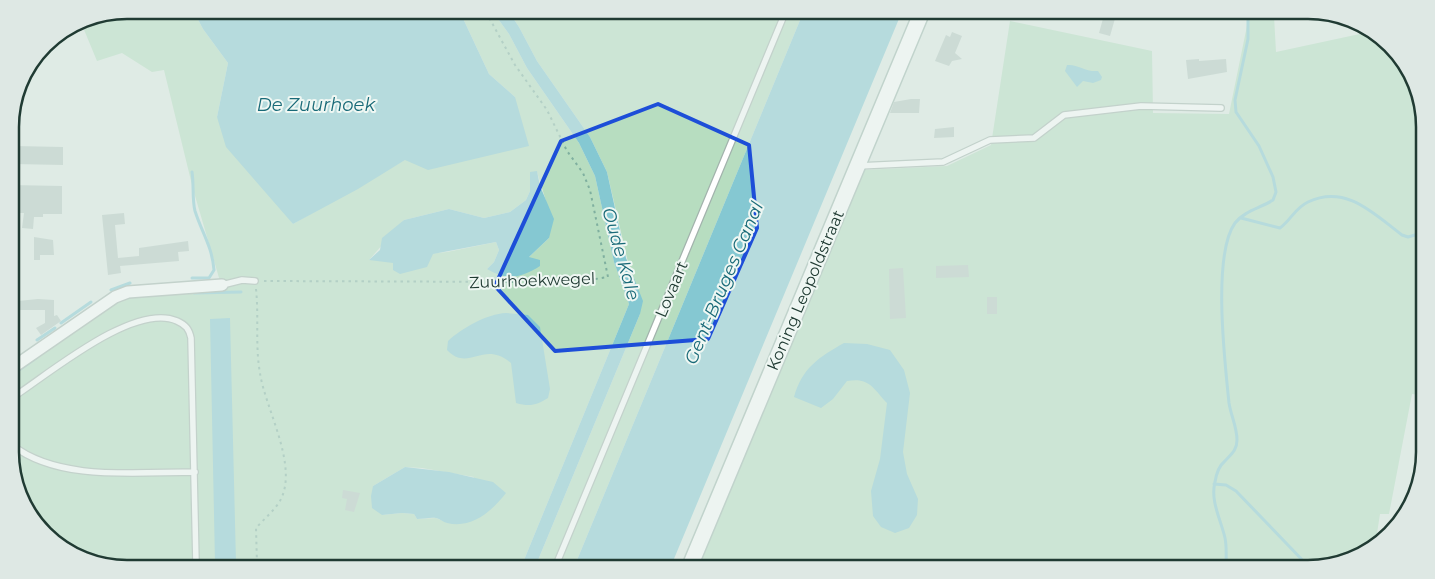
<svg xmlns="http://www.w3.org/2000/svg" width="1435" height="579" font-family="Montserrat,sans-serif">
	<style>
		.green { fill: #b7ddc0; fill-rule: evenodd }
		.water { fill: #85c8d2 }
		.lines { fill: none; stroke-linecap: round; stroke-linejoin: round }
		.stream { stroke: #85c8d2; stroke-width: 3 }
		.building { fill: #b7c8c1 }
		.lane-casing { stroke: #a2b3ac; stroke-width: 8 }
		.street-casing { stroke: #a2b3ac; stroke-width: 14 }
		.secondary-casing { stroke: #9eb7ad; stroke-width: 18 }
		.path { stroke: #7faf9f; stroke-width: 2; stroke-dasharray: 2.5 4; stroke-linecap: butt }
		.lane { stroke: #fff; stroke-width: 5.5 }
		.street { stroke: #fff; stroke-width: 11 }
		.secondary { stroke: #fff; stroke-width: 15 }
		.marked { fill: none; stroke: #1d4ed8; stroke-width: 4; stroke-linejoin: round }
		.labels { text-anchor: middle; stroke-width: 4; stroke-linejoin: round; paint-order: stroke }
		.street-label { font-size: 16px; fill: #203b33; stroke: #eff7f3 }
		.water-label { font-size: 18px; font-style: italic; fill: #196a78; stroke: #eff7f3 }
		.rim { fill: none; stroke: #203b33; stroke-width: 2.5 }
	</style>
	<rect width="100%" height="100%" fill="#dfebe5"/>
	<path class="green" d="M127 10H193L203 29 228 63 217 117 293 224 515 97 489 74 460 12H493L509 34 527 68 579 143 595 176 614 262 629 304 522 565 89 563 39 529 12 475V371L129 293 222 288 193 189 164 70 152 72 122 53 97 61 80 20ZM537 172 546 201 549 238 528 258 487 269 494 262 499 250 496 242 447 252 369 260 404 220 449 209 484 218 510 212 526 200 530 191V173ZM405 467 422 468 474 477 448 523 436 518 417 519 414 514 402 513 382 515 373 486Z
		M509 12 803 13 575 565H536L640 314 607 172 590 137 537 61 519 27Z
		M1249 16H1274L1276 52 1369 32 1396 50 1424 111 1420 395 1412 394 1389 514H1380L1375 546 1315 569 699 566 862 170 947 166 991 145 1010 21 1152 51 1153 113 1229 114Z"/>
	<path class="water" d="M193 10 460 12 489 74 515 97 529 146 428 170 405 160 358 189 293 224 226 147 217 117 228 63 203 29Z
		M493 12H509L519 27 537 61 590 137 607 172 626 258 643 301 640 314 536 565H522L629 304 614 262 595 176 579 143 527 68 509 34Z
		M803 13 901 14 671 566 575 565Z
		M1067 65C1078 64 1085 72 1098 71L1102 77 1101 80 1093 83 1083 81 1077 87 1065 71Z
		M537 171 540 186 554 219 549 238 529 257 540 260V266C521 278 507 281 487 269L494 262 499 250 496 242 433 254 427 267 400 274 393 270V263L369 260 380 250 382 238 404 220 449 209 484 218 510 212 526 200 530 191V172Z
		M506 313 528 315 540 327 550 389 548 398C537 405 530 407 516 403L511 363C483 339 469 373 447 350L448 341C462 328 487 314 506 313Z
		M230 318 236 563H215L210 319Z
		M844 343 867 344 890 350 904 370 910 393 903 452 907 474 918 499 917 515 909 528 895 533 881 527 873 516 871 491 880 459 887 403C873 388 869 377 847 381L833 399 821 408 794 397C802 368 819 357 844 343Z
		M405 467 449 472 493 482 506 493C492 511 472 529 447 523 443 522 440 519 436 518 431 517 423 519 417 519L414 514 402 513 382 515 372 508 371 496 373 486Z"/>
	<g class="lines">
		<path class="stream" d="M1241 218 1280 228C1291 220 1295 208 1308 202 1346 184 1374 214 1402 235L1408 237 1422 233
			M192 278H209L214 270C212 246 202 233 195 211 192 200 194 184 192 172
			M111 290 130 283
			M194 293 241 292
			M61 323 91 302
			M37 340 55 328
			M12 375 36 358
			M1214 484 1226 485 1236 491 1311 569
			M1226 568C1226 559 1227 547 1225 538 1221 520 1210 501 1215 482 1216 476 1219 466 1224 462 1230 455 1237 451 1237 440 1237 427 1231 416 1229 403 1225 363 1212 255 1235 223 1244 211 1261 208 1273 200L1276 192 1273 177 1259 146 1236 112 1235 100 1248 39V16"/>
	</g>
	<path class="building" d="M1104 15H1116L1110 36 1099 33Z
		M952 32 962 36 955 53 962 59 952 61 949 66 935 61 946 35 950 37Z
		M1199 59V61L1226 59 1227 72 1188 79 1186 60Z
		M911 99H920L919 113H890L894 102Z
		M954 127V137L934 138 935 129Z
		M15 146 63 147V165L14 164Z
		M11 185 62 186V214H43V217H34L33 229 22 228 24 213H11Z
		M124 213 125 224 115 225 118 258 139 256V248L188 241 189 251 178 252 179 261 120 266 121 273 108 275 102 215Z
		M34 237 53 240 54 255H40V260H34Z
		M968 265 969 277 936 278V266Z
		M903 268 906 318 890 319 889 269Z
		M987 297H997V314H987Z
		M38 299 54 300V316L57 315 61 321 41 335 36 328 45 323V310H18V301Z
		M343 490 360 493 354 512 345 510 347 499 342 498Z"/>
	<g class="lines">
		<g class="lane-casing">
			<path id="lane" d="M858 166 943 162 990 140 1034 138 1064 115 1141 106 1221 108
				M222 285 242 280 255 281
				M12 398C49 374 134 302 177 321 186 325 189 329 191 338L196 563
				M12 445C59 482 138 472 195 472
				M556 565 785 13"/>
		</g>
		<g class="street-casing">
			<path id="street" d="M12 368 115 297 128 292 222 285"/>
		</g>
		<g class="secondary-casing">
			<path id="secondary" d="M690 566 921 14"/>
		</g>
		<path class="path" d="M264 281 533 282 583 281 608 277 590 190 583 173 567 151 547 110 515 65 486 12
			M256 289C259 317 255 346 260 373 265 408 298 464 281 499 276 509 264 519 256 528L257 564"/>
		<use href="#lane" class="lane"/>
		<use href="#street" class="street"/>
		<use href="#secondary" class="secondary"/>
	</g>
	<path d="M0 0H1435V579H0ZM658 104 749 145 757 228 708 339 555 351 495 286 561 141Z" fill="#dfebe5" fill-opacity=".55" fill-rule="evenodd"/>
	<path class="marked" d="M658 104 749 145 757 228 708 339 555 351 495 286 561 141Z"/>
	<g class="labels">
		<g class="street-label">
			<text transform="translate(532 280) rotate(-2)" y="6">Zuurhoekwegel</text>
			<text transform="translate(671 289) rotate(-67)" y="6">Lovaart</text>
			<text transform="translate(805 290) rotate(-67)" y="6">Koning Leopoldstraat</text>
		</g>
		<g class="water-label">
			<text x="316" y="111">De Zuurhoek</text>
			<text transform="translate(621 254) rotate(74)" y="6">Oude Kale</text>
			<text transform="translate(724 283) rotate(-67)" y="6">Gent-Bruges Canal</text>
		</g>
	</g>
	<path d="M0 0H1435V579H0ZM127 19H1308A108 108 0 0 1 1416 127V452A108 108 0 0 1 1308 560H127A108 108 0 0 1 19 452V127A108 108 0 0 1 127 19Z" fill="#dee8e4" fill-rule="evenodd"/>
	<path class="rim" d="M127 19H1308A108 108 0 0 1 1416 127V452A108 108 0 0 1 1308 560H127A108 108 0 0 1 19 452V127A108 108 0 0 1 127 19Z"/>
</svg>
